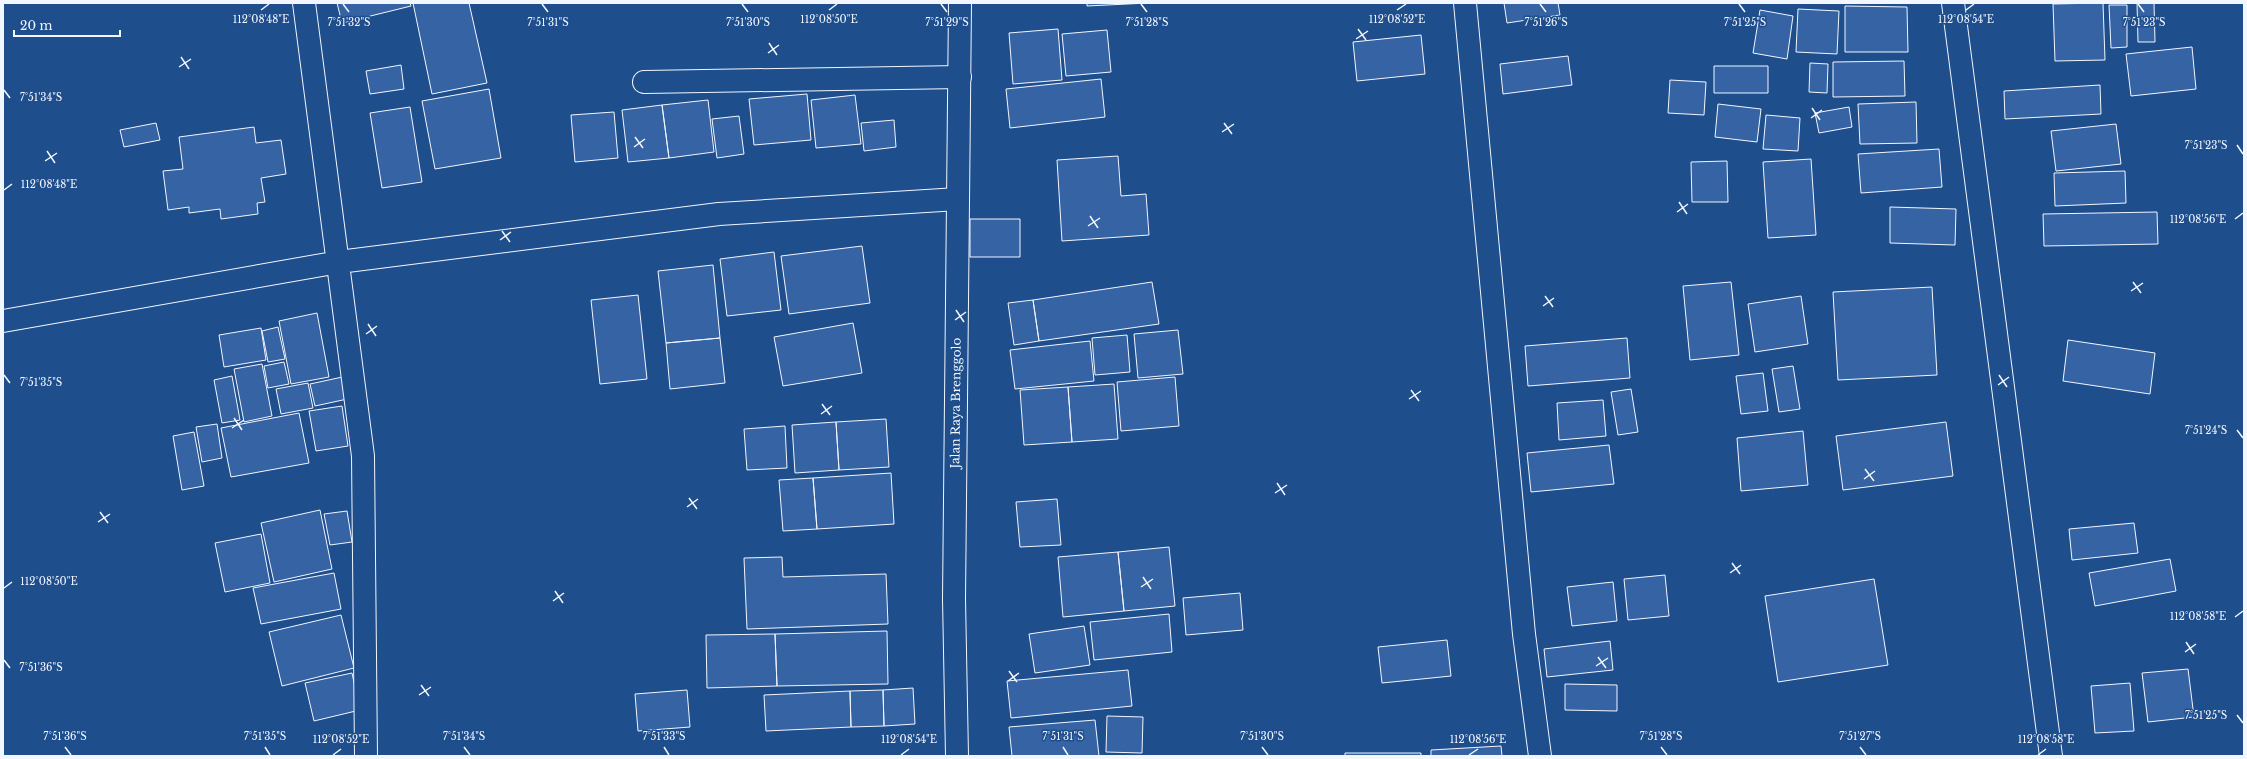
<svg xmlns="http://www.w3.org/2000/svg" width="2247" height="759" font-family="'Libre Baskerville',serif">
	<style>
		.building { fill: #3563a3; stroke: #f2f6ff }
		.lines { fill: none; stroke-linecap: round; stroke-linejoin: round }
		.minor-casing { stroke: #f2f6ff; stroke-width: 24 }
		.major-casing { stroke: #f2f6ff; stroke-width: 24 }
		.minor { stroke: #1f4e8c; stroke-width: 22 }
		.major { stroke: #1f4e8c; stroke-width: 22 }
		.ticks { fill: none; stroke: #f2f6ff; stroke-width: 1.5 }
		.labels { text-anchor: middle; stroke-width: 3; stroke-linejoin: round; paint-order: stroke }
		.street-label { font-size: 12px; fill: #f2f6ff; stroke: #1f4e8c }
		.ticks-label { font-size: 10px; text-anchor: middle; fill: #f2f6ff; stroke: #1f4e8c; stroke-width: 3; stroke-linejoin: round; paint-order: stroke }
	</style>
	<rect width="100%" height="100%" fill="#1f4e8c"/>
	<path class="building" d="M337 3H410L411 6 342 23Z
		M413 3H469L487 83 432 94Z
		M1087 3H1148L1087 6Z
		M1504 3H1558L1560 15 1507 23Z
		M2103 3 2105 60 2055 61 2053 4Z
		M2137 3H2154L2155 42H2138Z
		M2109 5H2127V47L2111 48Z
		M1845 6 1907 7 1908 52H1845Z
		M1798 9 1839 11 1837 54 1796 52Z
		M1760 10 1793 16 1787 59 1753 53Z
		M1058 29 1062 80 1013 84 1009 33Z
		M1107 30 1111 72 1066 76 1062 34Z
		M1421 35 1425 74 1357 81 1353 42Z
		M2192 47 2196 89 2131 96 2126 54Z
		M1568 56 1572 85 1503 94 1500 64Z
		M1904 61 1905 96 1833 97V62Z
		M1810 63 1828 64 1827 93 1809 92Z
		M401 65 404 89 370 94 366 71Z
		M1714 66H1768V93H1714Z
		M1101 79 1105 117 1010 128 1006 89Z
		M1670 80 1706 82 1704 115 1668 113Z
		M2100 85 2101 114 2005 119 2004 91Z
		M489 89 501 158 435 169 422 101Z
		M807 94 811 140 754 145 749 99Z
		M855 95 861 144 816 148 811 100Z
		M708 100 714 152 669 158 662 105Z
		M1916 102 1917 143 1860 144 1858 104Z
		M1718 104 1761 109 1757 142 1715 137Z
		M662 105 669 158 628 162 622 110Z
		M410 107 422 182 382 188 370 113Z
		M1849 107 1852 127 1819 133 1815 113Z
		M614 112 618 158 575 162 571 115Z
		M1766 115 1800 118 1798 151 1763 149Z
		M739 116 744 154 717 158 712 119Z
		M894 120 896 147 864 151 861 123Z
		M156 123 160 140 124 147 120 130Z
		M2116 124 2121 164 2056 171 2051 131Z
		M254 127 256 143 281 140 286 174 261 178 265 202 257 203 258 214 221 219 220 209 189 213V207L168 210 163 171 183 169 179 137Z
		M1939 149 1942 187 1861 193 1858 154Z
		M1118 156 1121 196 1146 194 1149 235 1062 241 1057 160Z
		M1811 159 1816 235 1768 238 1763 162Z
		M1727 161 1728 202H1692L1691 162Z
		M2125 171 2126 203 2055 206 2054 173Z
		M1890 207 1956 209 1955 245 1890 243Z
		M2157 212 2158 244 2044 246 2043 214Z
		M970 219H1020V257H970Z
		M862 246 870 303 789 314 781 256Z
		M774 252 781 310 727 316 720 259Z
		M713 265 720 338 666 343 658 271Z
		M1152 282 1159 324 1039 341 1033 300Z
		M1731 282 1739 355 1690 360 1683 286Z
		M1932 287 1937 375 1838 380 1833 292Z
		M638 295 647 379 600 384 591 300Z
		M1801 296 1808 344 1755 352 1748 304Z
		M1033 300 1039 341 1014 345 1008 303Z
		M317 313 329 377 291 384 279 321Z
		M853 323 862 373 783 386 774 337Z
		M278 327 285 359 268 362 262 331Z
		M261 328 266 360 224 367 219 335Z
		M1178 330 1183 374 1138 378 1134 334Z
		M1127 335 1130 372 1095 375 1092 338Z
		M720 338 725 383 670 389 666 343Z
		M1627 338 1630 378 1528 386 1525 346Z
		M2068 340 2155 353 2150 394 2063 381Z
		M1090 341 1094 381 1015 389 1010 350Z
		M284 362 289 384 268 388 264 366Z
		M262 364 272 416 244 422 234 369Z
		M1793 366 1800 409 1779 412 1772 369Z
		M1763 373 1768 411 1741 414 1736 376Z
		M232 376 240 420 222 423 214 380Z
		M347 376 352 398 315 406 310 384Z
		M1175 377 1179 426 1121 431 1117 382Z
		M308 383 313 408 281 414 276 389Z
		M1114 384 1118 439 1072 442 1068 387Z
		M1068 387 1072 442 1024 445 1020 390Z
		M1631 389 1638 432 1618 435 1611 392Z
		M1603 400 1606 436 1559 440 1557 403Z
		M342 406 348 446 316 451 309 411Z
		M299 413 309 463 231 477 221 428Z
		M886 419 889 467 839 470 836 422Z
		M836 422 839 470 795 473 792 425Z
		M1946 422 1953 476 1843 490 1836 436Z
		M217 424 222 458 202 462 196 427Z
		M785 426 787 468 747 470 744 429Z
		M1803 431 1808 485 1741 491 1737 438Z
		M194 432 204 486 182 490 173 436Z
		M1609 445 1614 484 1531 492 1527 453Z
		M891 473 894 524 817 529 813 478Z
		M813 478 817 529 783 531 779 480Z
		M1057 499 1061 545 1020 547 1016 502Z
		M320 510 332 569 274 582 261 523Z
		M347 511 352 542 330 545 324 514Z
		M2134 523 2138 553 2072 560 2069 529Z
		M261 534 270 583 225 592 215 543Z
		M1169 547 1175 606 1124 611 1118 552Z
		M1118 552 1124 611 1063 617 1058 557Z
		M782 557 783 577 886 574 888 624 747 629 744 558Z
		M2170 559 2176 591 2095 606 2089 573Z
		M334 573 341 609 261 624 253 588Z
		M1665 575 1669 616 1628 620 1624 579Z
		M1874 579 1888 665 1778 682 1765 596Z
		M1613 582 1617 621 1572 626 1567 587Z
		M1240 593 1243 630 1186 635 1183 598Z
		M1169 614 1172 652 1094 660 1090 622Z
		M341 615 354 668 282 686 269 632Z
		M1084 626 1090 665 1035 673 1029 634Z
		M887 631 888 684 777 686 775 634Z
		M775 634 777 686 707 688 706 635Z
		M1447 640 1451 676 1382 683 1378 647Z
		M1610 641 1613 670 1547 677 1544 649Z
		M2188 669 2194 717 2148 722 2142 673Z
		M1128 670 1132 706 1011 718 1007 681Z
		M352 673 360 710 314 721 305 683Z
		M2130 683 2134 731 2095 733 2091 686Z
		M1565 684 1617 685V711L1565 710Z
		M913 688 915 724 884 726 883 690Z
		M687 690 690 727 638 731 635 694Z
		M883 690 884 726 851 727 850 691Z
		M850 691 851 727 766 731 764 695Z
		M1107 716 1143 717 1142 753 1106 752Z
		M1095 720 1099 756H1012L1009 727Z
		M1501 746 1502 756H1431V750Z
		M1345 753H1421V756H1345Z"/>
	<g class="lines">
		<g class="minor-casing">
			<path id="minor" d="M304 3 363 456 366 756
				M1465 3 1524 634 1540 756
				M1953 3 2051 756
				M644 82 960 77
				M3 321 339 262 719 214 958 199"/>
		</g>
		<g class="major-casing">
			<g id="major">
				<path id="s1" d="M957 756 954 599 960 3"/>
			</g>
		</g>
		<use href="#minor" class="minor"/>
		<use href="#major" class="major"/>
	</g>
	<path class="ticks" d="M343 4 349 12M542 4 548 12M742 4 748 12M941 4 947 12M1141 4 1147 12M1540 4 1546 12M1739 4 1745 12M2138 4 2144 12M261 10 269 4M829 10 837 4M1397 10 1406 4M1966 10 1974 4M1358 29 1366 40M1356 39 1368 31M769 43 777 55M768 53 779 45M181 57 189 69M179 67 191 59M4 90 10 98M1812 108 1820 120M1811 118 1822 110M1224 123 1232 134M1222 132 1234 124M635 137 643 148M2237 145 2243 154M634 147 645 139M47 151 55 163M45 161 57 153M4 190 12 184M1679 202 1687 214M1677 212 1688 204M1090 216 1098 228M2235 219 2243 213M1088 226 1100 218M502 231 510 242M500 240 511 232M2133 282 2141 293M2131 291 2143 283M1545 296 1553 307M1543 306 1554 298M956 310 964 322M955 320 966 312M368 324 376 336M366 334 377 326M4 375 10 383M1999 375 2007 387M1998 385 2009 377M1411 390 1419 401M1409 399 1421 391M822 404 830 415M821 414 832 406M234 418 242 430M232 428 244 420M2237 430 2243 438M1865 469 1874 481M1864 479 1875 471M1277 483 1285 495M1275 493 1287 485M689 498 697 509M687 507 698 499M100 512 108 523M98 522 110 514M1732 563 1740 574M1730 573 1741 565M1143 577 1151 589M1141 587 1153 579M4 588 12 582M555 591 563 603M553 601 564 593M2235 617 2243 611M2186 642 2194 654M2185 652 2196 644M1598 657 1606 668M4 660 10 668M1596 666 1608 658M1009 671 1017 682M1008 681 1019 673M421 685 429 696M419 695 431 687M2237 715 2243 723M65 747 71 755M265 747 270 755M464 747 470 755M664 747 669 755M1063 747 1068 755M1262 747 1268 755M1661 747 1667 755M1860 747 1866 755M333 755 341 749M901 755 909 749M1469 755 1478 749M2038 755 2046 749"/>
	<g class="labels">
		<g class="street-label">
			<text dy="4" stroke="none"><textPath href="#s1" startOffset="353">Jalan Raya Brenggolo</textPath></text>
		</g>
	</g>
	<g class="ticks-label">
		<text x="261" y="23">112°08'48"E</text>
		<text x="829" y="23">112°08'50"E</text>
		<text x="1397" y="23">112°08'52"E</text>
		<text x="1966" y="23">112°08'54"E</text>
		<text x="2144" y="26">7°51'23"S</text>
		<text x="349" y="26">7°51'32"S</text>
		<text x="548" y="26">7°51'31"S</text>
		<text x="748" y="26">7°51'30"S</text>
		<text x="947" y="26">7°51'29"S</text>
		<text x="1147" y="26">7°51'28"S</text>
		<text x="1546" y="26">7°51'26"S</text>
		<text x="1745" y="26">7°51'25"S</text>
		<text x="41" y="101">7°51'34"S</text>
		<text x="2206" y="149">7°51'23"S</text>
		<text x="49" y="188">112°08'48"E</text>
		<text x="2198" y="223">112°08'56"E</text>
		<text x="41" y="386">7°51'35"S</text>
		<text x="2206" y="434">7°51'24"S</text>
		<text x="49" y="585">112°08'50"E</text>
		<text x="2198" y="620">112°08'58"E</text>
		<text x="41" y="671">7°51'36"S</text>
		<text x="2206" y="719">7°51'25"S</text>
		<text x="65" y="740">7°51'36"S</text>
		<text x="265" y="740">7°51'35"S</text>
		<text x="464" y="740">7°51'34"S</text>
		<text x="664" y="740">7°51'33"S</text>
		<text x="1063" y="740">7°51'31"S</text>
		<text x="1262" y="740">7°51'30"S</text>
		<text x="1661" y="740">7°51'28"S</text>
		<text x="1860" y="740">7°51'27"S</text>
		<text x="341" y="743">112°08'52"E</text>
		<text x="909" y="743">112°08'54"E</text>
		<text x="1478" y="743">112°08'56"E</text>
		<text x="2046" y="743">112°08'58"E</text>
	</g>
	<rect width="2247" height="759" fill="none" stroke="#f2f6ff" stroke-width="8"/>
	<path d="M14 30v6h106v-6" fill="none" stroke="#f2f6ff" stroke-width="2"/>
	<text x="20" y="30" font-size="12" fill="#f2f6ff" stroke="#1f4e8c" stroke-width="3" paint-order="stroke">20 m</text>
</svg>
